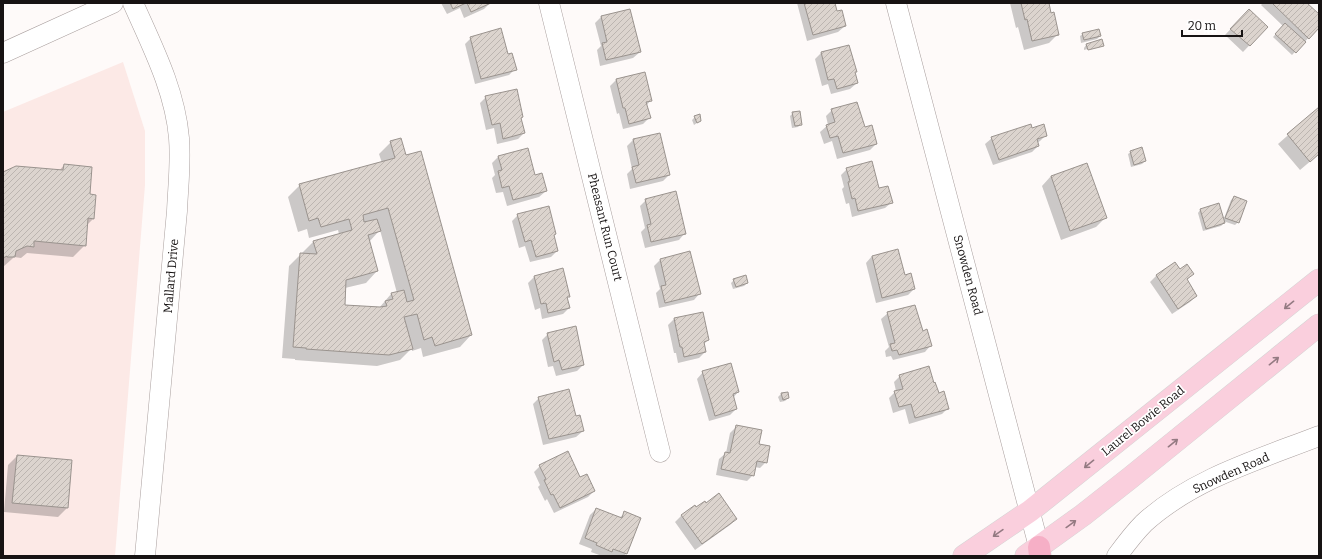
<svg xmlns="http://www.w3.org/2000/svg" width="1322" height="559" font-family="Bitter,serif">
	<style>
		.built { fill: #fce9e6 }
		.shadow { fill: #0003; fill-rule: evenodd }
		.building { fill: url(#building-hatch); stroke: #9a938e; fill-rule: evenodd }
		.lines { fill: none; stroke-linecap: round; stroke-linejoin: round }
		.minor-casing { stroke: #a99f9e; stroke-width: 21 }
		.primary-casing { stroke: #d5d5d5; stroke-width: 23 }
		.motorway-casing { stroke: #d5d5d5; stroke-width: 23 }
		.minor { stroke: #fff; stroke-width: 20 }
		.primary { stroke: #facfdd; stroke-width: 22 }
		.motorway { stroke: #f6afc6; stroke-width: 22 }
		.oneway { stroke: #947a82 }
		.labels { text-anchor: middle; stroke-width: 3.5; stroke-linejoin: round; paint-order: stroke }
		.street-label { font-size: 12px; fill: #171313; stroke: #fff }
	</style>
	<defs>
		<pattern id="building-hatch" width="6" height="6" patternUnits="userSpaceOnUse"><rect width="6" height="6" fill="#dcd4ce"/><path d="M-1 1l2-2M0 6l6-6M5 7l2-2" fill="none" stroke="#bcb5b0"/></pattern>
	</defs>
	<rect width="100%" height="100%" fill="#fefaf9"/>
	<path class="built" d="M123 62 145 131V185L115 556H3V112Z"/>
	<path class="shadow" d="M441 3H490L484 9 464 18 460 8 447 14Z
		M797 3H834L837 12 845 26 838 32 807 41Z
		M1010 3H1047L1050 14 1058 34 1049 43 1024 50 1018 27 1016 28Z
		M1263 3H1306L1319 16V27L1292 55 1273 37 1283 26 1261 5Z
		M1243 16 1267 27 1243 52 1225 35Z
		M601 17 640 52 633 58 600 66 597 50 601 46 595 23Z
		M1083 34 1100 36 1097 39 1081 43 1080 36Z
		M471 38 507 56 515 69 509 75 475 84 465 44Z
		M1086 45H1103L1101 47V45L1084 50V48Z
		M849 46 856 71 854 73 857 83 850 89 831 94 828 84 822 86 815 59 821 53Z
		M616 80 651 100 646 106 649 118 643 124 623 129 619 113 617 114 610 86Z
		M486 97 522 117 521 119 524 133 518 139 497 144 494 128 486 130 480 103Z
		M1319 108V154L1300 170 1278 144Z
		M832 110 864 128 876 144 870 150 837 159 832 141 824 144 820 132 828 125 826 116Z
		M793 113 801 124 798 127 792 128 790 116Z
		M695 117 700 121 694 125 692 120Z
		M1032 129 1046 135 1040 141 1037 143 1038 146 1032 152 993 165 985 144 992 138Z
		M659 134 669 175 663 181 630 189 627 174 632 169 627 146 633 140Z
		M391 142 406 156 471 335 460 347 423 357 421 348 412 351V348L400 360 377 366 295 360V359L282 358 289 266 313 242 339 234 338 230 309 238 307 229 298 232 288 197 300 185 382 163 379 154ZM380 230 397 293 391 294 379 308 344 306 345 288 366 283 377 271 369 242Z
		M1131 152 1145 161 1142 164 1131 167 1128 154Z
		M498 157 535 176 546 191 539 197 507 206 503 192 496 193 492 178 495 175 492 163Z
		M1087 164 1105 218 1096 227 1061 240 1042 186 1051 176Z
		M64 165 88 195 93 219 86 226 85 245 73 257 27 253 21 258 14 257 12 259 3 267V173L59 171Z
		M847 169 878 189 892 202 885 208 852 217 849 203 846 204 842 189 844 187 841 175Z
		M1234 197 1238 222 1235 225 1223 221 1231 200Z
		M646 200 685 233 679 240 645 248 641 232 645 228 640 206Z
		M1200 210 1224 223 1221 226 1203 231 1198 213Z
		M518 215 553 236 557 251 551 257 530 262 525 246 519 248 512 221Z
		M690 252 700 293 694 300 659 308 656 293 660 289 654 266 660 260Z
		M872 256 914 289 908 295 876 303 866 263Z
		M1175 263 1180 270 1193 274 1187 280 1196 296 1190 302 1172 314 1150 282 1156 276Z
		M562 270 568 296 566 298 569 308 563 314 542 319 540 308 535 310 528 283 534 277Z
		M734 280 747 283 744 286 733 289 731 283Z
		M702 313 708 340 703 345 705 352 699 358 678 363 676 353H674L668 325 674 319Z
		M888 313 922 332 931 345 925 352 893 360 891 356 886 357 885 351 889 347 881 319Z
		M548 334 583 365 577 371 556 376 553 366 548 367 542 340Z
		M703 372 738 392 733 398 736 409 730 415 709 421 697 379Z
		M900 376 933 384 938 394 948 408 942 414 909 424 905 409 893 413 889 398 896 391 894 382Z
		M787 393 788 398 785 401 780 402 778 397 781 394Z
		M539 398 583 431 576 437 543 445 533 404Z
		M736 427 758 445 766 462 760 468 755 467 753 475 747 481 716 475 719 459 726 453 730 433Z
		M17 456 67 508 58 517 4 512 8 465Z
		M540 466 580 478 594 491 588 497 554 513 547 499 545 501 538 487 540 485 534 472Z
		M695 506 696 509 736 519 730 525 695 550 675 522 681 516Z
		M596 509 619 518 625 513 626 554 624 556 608 555 602 556 591 552 592 549 579 544 590 515Z"/>
	<path class="building" d="M450 3H466L453 9Z
		M467 3H491L471 12Z
		M804 3H835L837 11 842 10 846 26 813 35Z
		M1021 3H1049L1051 13 1054 12 1059 35 1032 41 1027 19 1025 20Z
		M1272 3H1307L1319 14V28L1309 39Z
		M630 9 641 52 606 60 602 43 607 42 601 16Z
		M1249 9 1268 27 1250 46 1230 29Z
		M1285 23 1306 42 1296 53 1275 34Z
		M501 28 508 54 512 53 517 70 481 79 470 37Z
		M1099 29 1101 36 1084 40 1082 33Z
		M1102 39 1104 46 1088 50 1086 44Z
		M849 45 857 72H855L858 83 837 89 834 79 828 80 821 52Z
		M645 72 652 101 646 102 651 118 629 124 625 108H623L616 79Z
		M517 89 523 117 521 118 525 133 503 139 500 123 492 125 485 96Z
		M857 102 865 127 872 125 877 144 843 153 838 136 830 138 826 125 835 122 831 109Z
		M1319 107V154L1310 162 1287 134Z
		M800 111 802 125 795 126 792 112Z
		M700 114 701 121 697 123 694 116Z
		M1031 124 1032 128 1044 124 1047 136 1037 139 1039 146 999 160 991 137Z
		M660 133 670 175 636 183 632 167 639 165 633 139Z
		M401 138 406 155 421 151 472 335 435 346 432 337 424 340 417 314 404 317 413 349 389 355 306 349V348L293 347 300 253 317 254 313 241 352 230 349 219 321 227 318 218 309 221 299 184 395 158 390 141ZM388 208 414 300 407 302 404 290 391 293 393 299 385 301 387 306 380 307 345 305 346 280 378 271 368 235 381 231 377 219 364 222 363 215Z
		M1142 147 1146 161 1134 165 1130 151Z
		M528 148 535 175 542 173 547 191 513 200 509 186 502 188 498 171 502 170 498 156Z
		M872 161 879 188 888 186 893 203 858 211 855 198 852 199 848 182 850 181 846 168Z
		M1087 163 1107 218 1070 231 1051 176Z
		M64 164 92 167 90 194 96 195 94 219 88 218 86 246 34 241V247L27 246 16 251 15 257H7V256L3 258V172L16 166 63 170Z
		M676 191 686 234 651 242 647 225 651 224 645 199Z
		M1234 196 1247 201 1239 223 1225 218Z
		M1219 203 1225 223 1206 229 1200 209Z
		M549 206 556 234 554 235 558 251 536 257 531 240 525 242 517 214Z
		M898 249 905 275 911 273 915 289 882 298 872 256Z
		M690 251 701 294 665 303 661 286 666 285 660 259Z
		M1175 262 1180 269 1187 264 1194 274 1187 279 1197 296 1178 309 1156 275Z
		M563 268 570 297H567L570 308 548 313 546 303 541 304 534 276Z
		M746 275 748 283 736 287 733 279Z
		M915 305 923 331 927 329 932 346 899 355 897 350 892 351 890 344 895 343 887 312Z
		M703 312 709 340 704 342 706 352 684 357 682 347H680L674 318Z
		M576 326 584 365 562 370 559 360 554 362 547 333Z
		M731 363 739 392 733 394 737 409 715 416 702 371Z
		M929 366 934 383 935 382 939 393 944 391 949 409 915 418 911 404 899 407 894 391 903 389 899 375Z
		M569 389 576 416 580 415 584 431 549 439 538 397Z
		M788 392 789 398 783 400 781 393Z
		M736 425 762 430 759 444 770 446 767 463 757 461 754 476 721 469 725 452 730 453Z
		M568 451 580 477 587 474 595 491 560 508 553 494 551 495 544 480 546 479 539 465Z
		M17 455 72 460 68 508 12 503Z
		M719 493 737 519 702 544 681 515 695 505 696 507 705 501 706 503Z
		M596 508 622 518 624 511 641 518 627 554 613 549 612 552 596 545 597 543 585 538Z"/>
	<g class="lines">
		<g class="minor-casing">
			<path id="minor" d="M133 3C152 46 175 90 179 138 181 163 178 187 177 211L145 556
				M549 3 660 452
				M896 3 1039 547
				M3 53 113 3
				M1117 556C1125 545 1134 533 1144 523 1192 479 1260 459 1319 436"/>
		</g>
		<g class="primary-casing">
			<path id="primary" d="M964 556 1030 511 1319 280
				M1026 556 1083 515 1130 478 1319 325"/>
		</g>
		<g class="motorway-casing">
			<path id="motorway" d="M1039 547 1040 556"/>
		</g>
		<use href="#minor" class="minor"/>
		<use href="#primary" class="primary"/>
		<use href="#motorway" class="motorway"/>
	</g>
	<defs><path id="oneway-shaft" d="M-6 0H5M1.5-3L5.5 0L1.5 3" fill="none" stroke-width="1.6" stroke-linecap="round" stroke-linejoin="round"/></defs>
	<g class="oneway">
		<use href="#oneway-shaft" transform="translate(1289 305) rotate(141)"/>
		<use href="#oneway-shaft" transform="translate(1274 361) rotate(-39)"/>
		<use href="#oneway-shaft" transform="translate(1173 443) rotate(-39)"/>
		<use href="#oneway-shaft" transform="translate(1089 464) rotate(141)"/>
		<use href="#oneway-shaft" transform="translate(1071 524) rotate(-36)"/>
		<use href="#oneway-shaft" transform="translate(998 533) rotate(145)"/>
	</g>
	<g class="labels">
		<g class="street-label">
			<text transform="translate(605 227) rotate(76)" y="4">Pheasant Run Court</text>
			<text transform="translate(968 275) rotate(75)" y="4">Snowden Road</text>
			<text transform="translate(171 276) rotate(-85)" y="4">Mallard Drive</text>
			<text transform="translate(1143 421) rotate(-39)" y="4">Laurel Bowie Road</text>
			<text transform="translate(1231 473) rotate(-24)" y="4">Snowden Road</text>
		</g>
	</g>
	<rect width="1322" height="559" fill="none" stroke="#171313" stroke-width="8"/>
	<path d="M1182 30v6h60v-6" fill="none" stroke="#171313" stroke-width="2"/>
	<text x="1188" y="30" font-size="12" fill="#171313" stroke="#ffffff" stroke-width="3" paint-order="stroke">20 m</text>
</svg>
